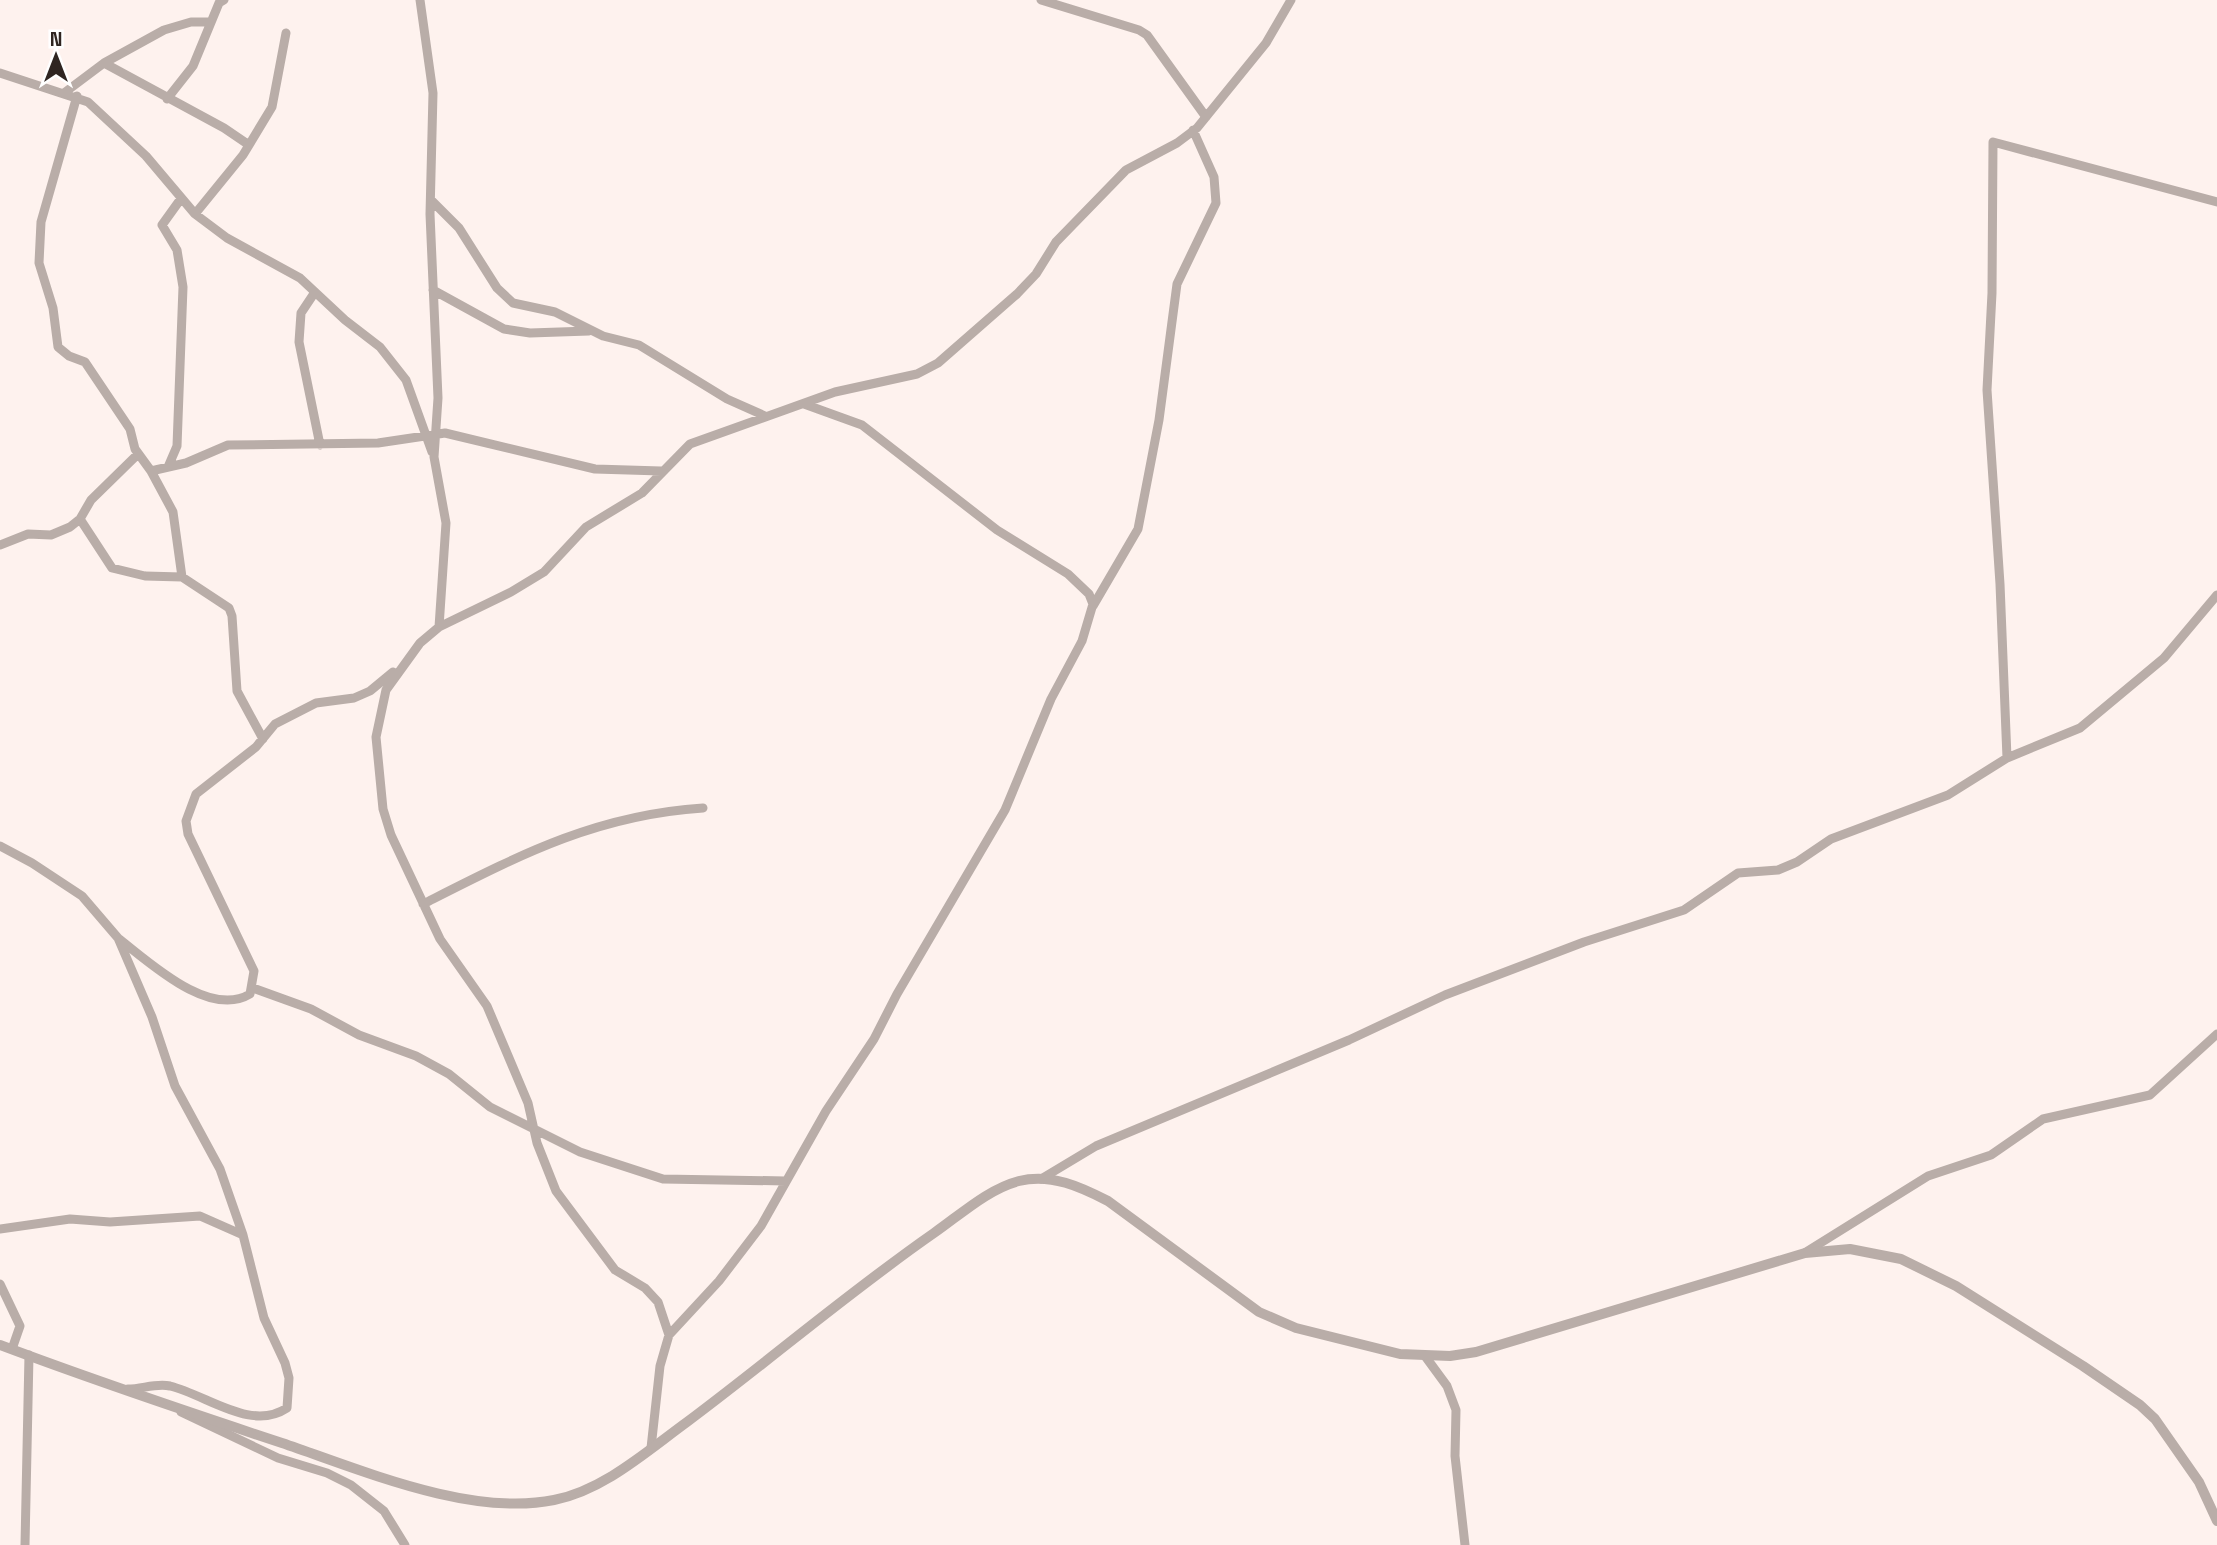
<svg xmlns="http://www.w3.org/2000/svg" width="2217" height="1545" font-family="'Space Grotesk',sans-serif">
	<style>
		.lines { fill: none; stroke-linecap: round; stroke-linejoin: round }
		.minor { stroke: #b9ada8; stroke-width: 9 }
		.tertiary { stroke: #b9ada8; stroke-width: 10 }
	</style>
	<rect width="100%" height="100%" fill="#fef2ee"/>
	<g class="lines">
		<path class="minor" d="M420 0 433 93 430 214 438 398 434 457 446 523 439 627
			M1041 0 1139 30 1147 35 1206 117
			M104 63 224 128 249 145
			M0 73 88 102 146 156 195 214 227 238 300 278 345 320 380 347 406 380 432 452
			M64 93 104 63 164 30 191 22H211
			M77 96 41 222 39 263 53 308 58 347 69 356 85 362 130 429 135 449 151 471 173 512 182 577 229 608 232 616 237 691 263 739
			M167 99 193 66 219 3 224 0
			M431 200 459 228 497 288 513 303 555 312 603 336 639 345 727 399 765 416
			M195 214 243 155 272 107 286 33
			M433 290 504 329 530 333 589 331
			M315 292 301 313 299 342 320 445
			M168 467 177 446 183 287 177 250 162 225 180 200
			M151 471 186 463 228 445 378 443 445 433 595 469 661 471
			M80 519 112 568 145 576 182 577
			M0 545 28 534 51 535 70 527 80 519 91 500 138 454
			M1093 606 1138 529 1159 420 1177 284 1216 203 1214 177 1193 130
			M2007 758 2000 584 1987 390 1992 293 1993 142 2217 202
			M0 846 32 863 82 896 118 938 152 1017 175 1086 220 1169 243 1235 264 1318 285 1363 289 1378 287 1408C251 1432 207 1395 170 1386 156 1383 142 1389 128 1389
			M423 904C518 856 595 815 703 808
			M118 938C148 961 209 1019 250 994L254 971 188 834 186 821 196 794 256 747 275 724 316 703 354 698 370 691 393 672
			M253 988 311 1009 359 1035 416 1056 449 1074 490 1107 580 1152 663 1179 786 1181
			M1041 1179 1096 1146 1349 1040 1445 995 1584 942 1684 910 1738 873 1778 870 1797 862 1831 839 1948 795 2007 758 2080 728 2164 658 2217 595
			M0 1229 70 1219 110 1222 200 1216 243 1235
			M1806 1252 1928 1176 1991 1155 2043 1119 2150 1095 2217 1034
			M0 1284 20 1326 12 1349
			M669 1335 658 1302 645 1288 615 1270 556 1191 537 1143 528 1103 487 1006 440 939 391 835 383 809 376 737 386 690 420 643 439 627 511 592 544 572 586 527 642 493 690 444 835 392 917 374 938 363 1017 294 1036 274 1056 242 1126 170 1177 143 1197 128 1266 43 1291 0
			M1425 1356 1447 1386 1456 1410 1455 1456 1465 1545
			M181 1412 278 1458 327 1473 351 1485 384 1511 405 1545
			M651 1448 660 1366 669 1335 719 1281 761 1226 826 1111 874 1039 897 994 1005 810 1051 699 1082 641 1093 604 1089 594 1068 574 997 530 862 425 804 404
			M25 1545 29 1355"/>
		<path class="tertiary" d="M0 1345C93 1380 188 1412 282 1443 362 1470 470 1517 554 1500 604 1490 647 1451 687 1422 770 1360 849 1292 934 1233 960 1215 988 1189 1019 1181 1051 1173 1081 1187 1108 1201L1259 1312 1296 1328 1400 1354 1450 1356 1476 1352 1805 1253 1850 1249 1901 1259 1956 1286 2083 1366 2140 1405 2155 1419 2199 1482 2217 1521"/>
	</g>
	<g transform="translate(56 56)" stroke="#ffffff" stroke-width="5" paint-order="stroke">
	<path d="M0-5L12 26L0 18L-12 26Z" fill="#2f2521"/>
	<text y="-10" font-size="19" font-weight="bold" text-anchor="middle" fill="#2f2521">N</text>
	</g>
</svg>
